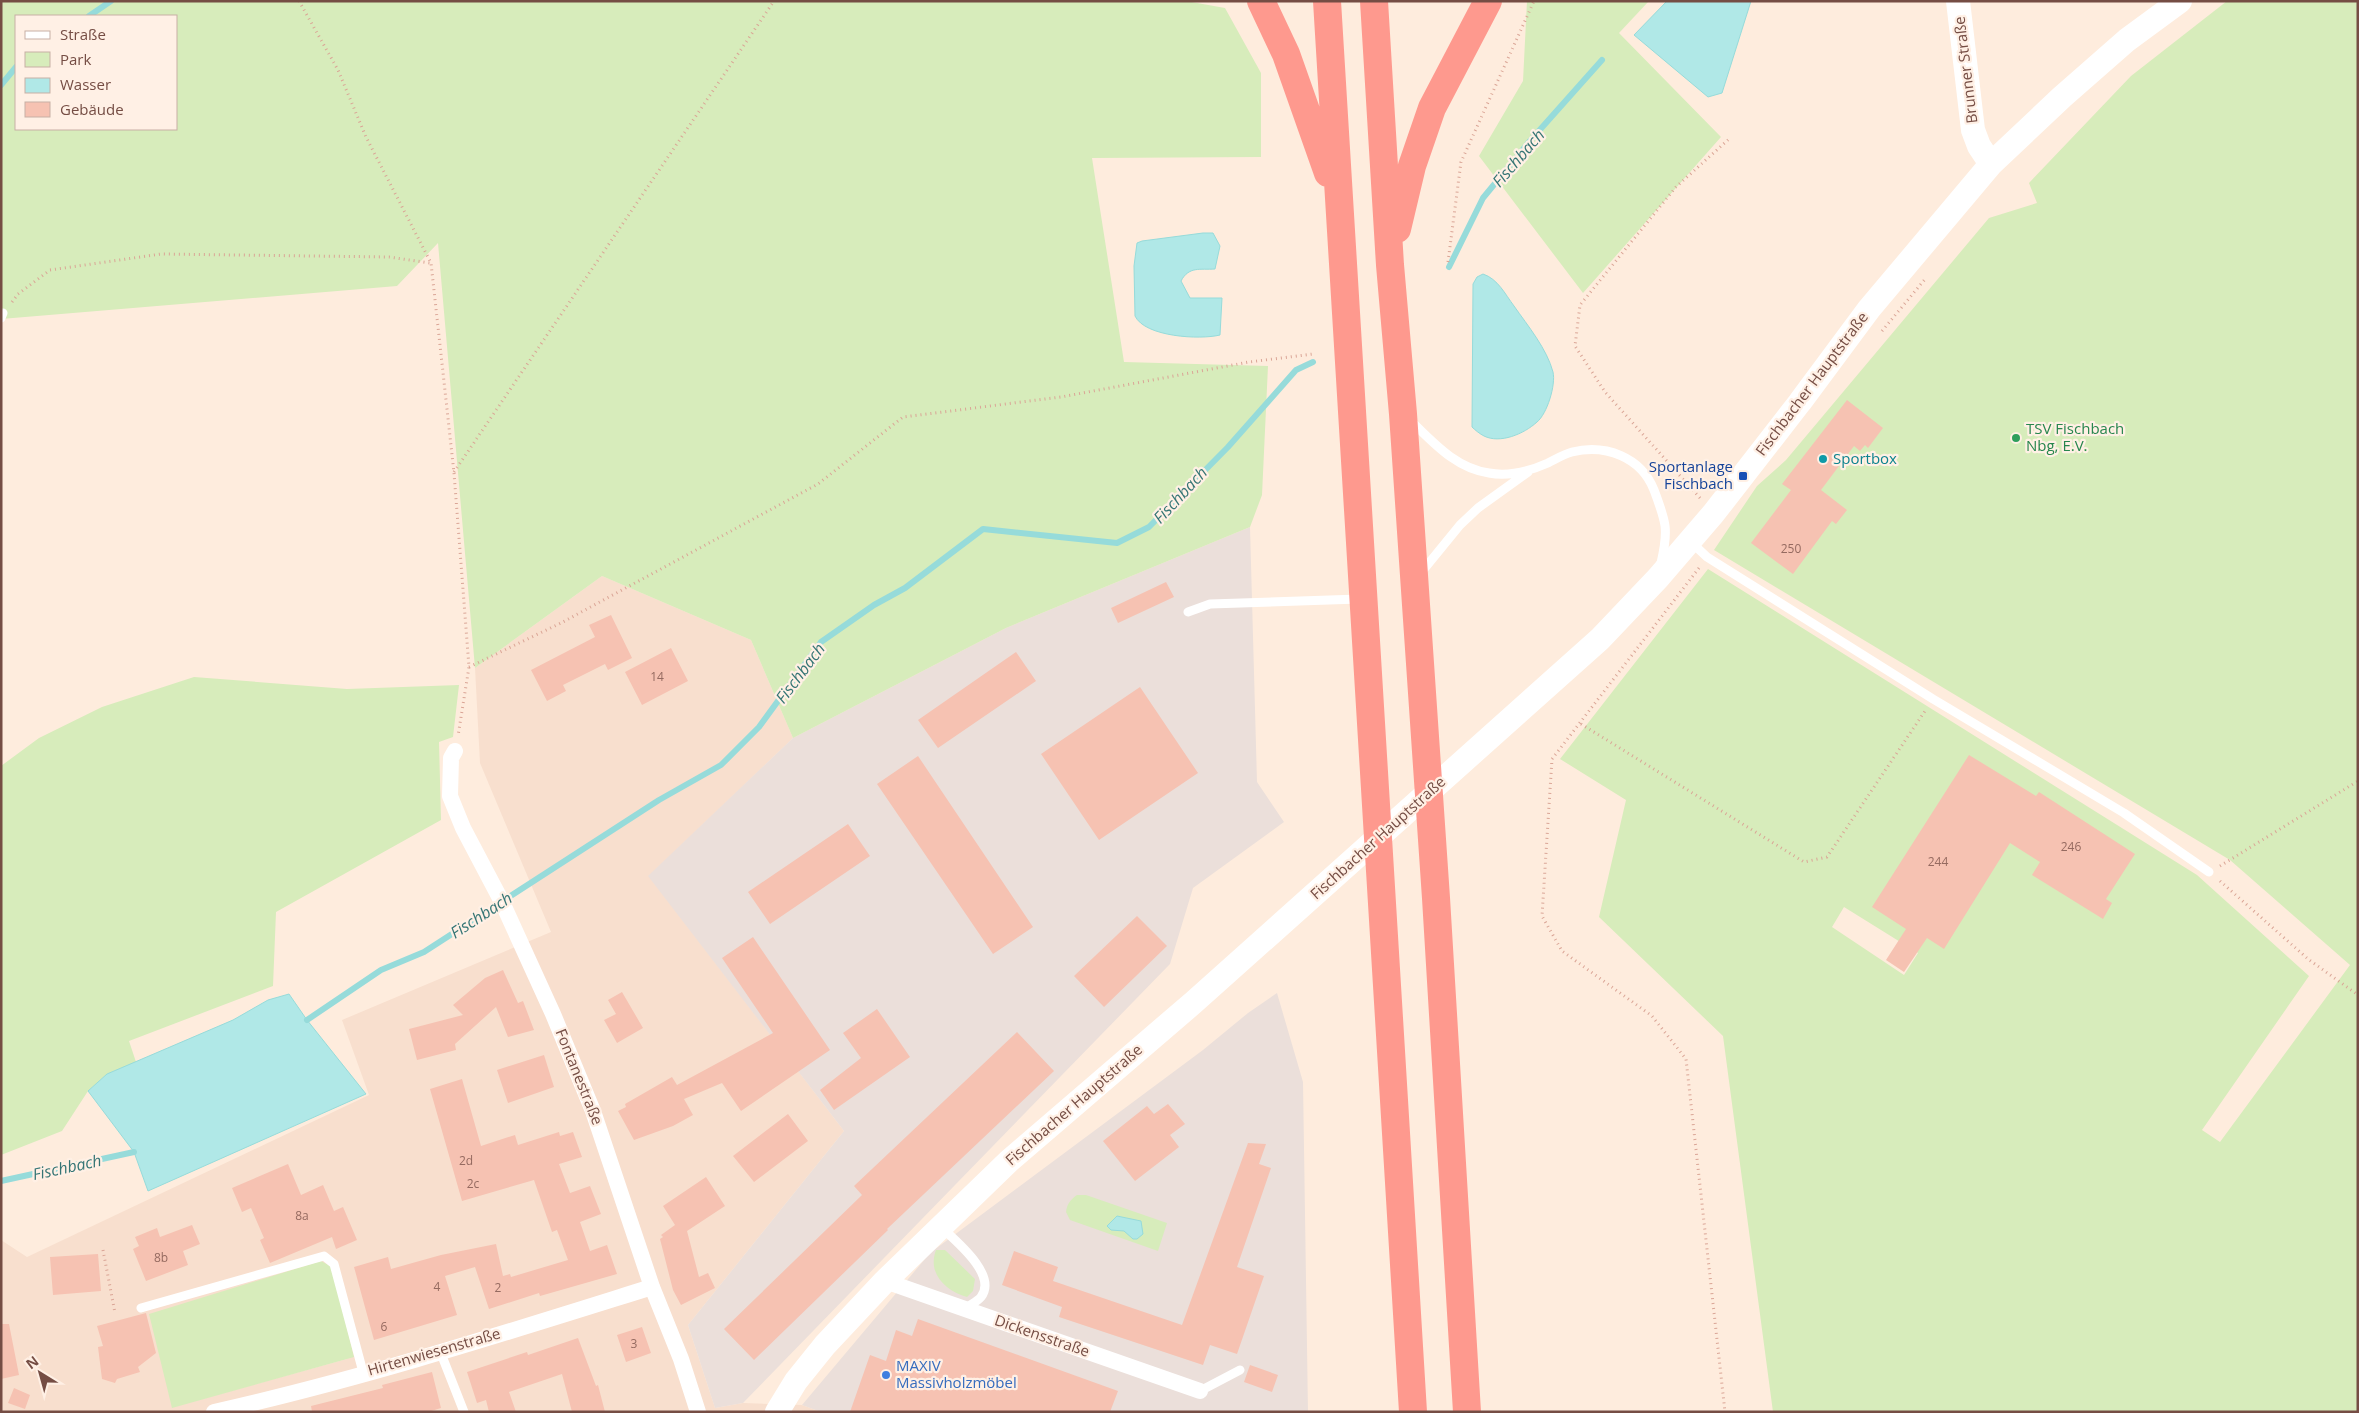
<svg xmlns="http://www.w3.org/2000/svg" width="2359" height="1413" font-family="'Open Sans',sans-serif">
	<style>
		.residential { fill: #f8dfce; fill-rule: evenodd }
		.industrial { fill: #ebdfda }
		.green { fill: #d7ecbb; fill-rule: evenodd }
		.water { fill: #b0e8e7; stroke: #96dbda }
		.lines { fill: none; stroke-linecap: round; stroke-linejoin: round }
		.stream { stroke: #96dbda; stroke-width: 6 }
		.building { fill: #f6c2b2 }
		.path { stroke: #daa596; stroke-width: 3; stroke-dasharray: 1 4; stroke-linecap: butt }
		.lane { stroke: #fff; stroke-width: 9 }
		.street { stroke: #fff; stroke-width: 16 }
		.secondary { stroke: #fff; stroke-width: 24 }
		.highway { stroke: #fe998e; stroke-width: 28 }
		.leisure-dot { fill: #2e9e5b; stroke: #fff0e5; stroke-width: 2 }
		.culture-dot { fill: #0f9aa8; stroke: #fff0e5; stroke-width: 2 }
		.transit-dot { fill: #1a4fb4; stroke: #fff0e5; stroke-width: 2 }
		.shop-dot { fill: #3f7fe0; stroke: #fff0e5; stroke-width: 2 }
		.labels { text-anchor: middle; stroke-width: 4.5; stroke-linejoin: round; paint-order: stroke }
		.number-label { font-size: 12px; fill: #956a60 }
		.street-label { font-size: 15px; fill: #754d44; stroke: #fff0e5 }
		.leisure-label { font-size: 15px; fill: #27864d; stroke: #fff0e5; text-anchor: start }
		.culture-label { font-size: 15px; fill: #0d838f; stroke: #fff0e5; text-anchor: start }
		.transit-label { font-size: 15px; fill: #164399; stroke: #fff0e5; text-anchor: end }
		.shop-label { font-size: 15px; fill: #366cbe; stroke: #fff0e5; text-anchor: start }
		.water-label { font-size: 16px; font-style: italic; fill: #357575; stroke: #fff0e5 }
	</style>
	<rect width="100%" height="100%" fill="#feecdd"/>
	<path class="residential" d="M602 576 751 640 793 738 649 876 844 1131 688 1325 715 1408 743 1403 802 1405 821 1412H1V1240L27 1257 369 1095 342 1020 551 932 480 763 475 668ZM354 1357 173 1407 172 1401Z"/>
	<path class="industrial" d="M1250 527 1257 782 1284 822 1193 888 1170 964 743 1403 715 1408 688 1325 844 1131 648 876 793 738 1006 628Z
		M1277 993 1303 1082 1308 1412H821L802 1405 930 1253 1203 1050 1248 1013Z"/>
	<path class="green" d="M1 1H1186L1225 8 1261 73V157L1092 158 1124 362 1268 366 1262 495 1250 527 1006 628 793 738 751 640 602 576 475 668 438 243 397 286 1 319ZM16 16H176V129H16Z
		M1527 1H1649L1619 33 1721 137 1583 293 1479 156 1523 81Z
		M2227 1H2358V1412H1773L1723 1036 1599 917 1626 800 1560 759 1708 569 2197 875 2309 976 2202 1130 2220 1142 2350 965 2230 860 1714 550 1757 486 1786 460 1989 218 2037 203 2029 183 2131 76ZM1844 907 1918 953 1904 975 1832 927Z
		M194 677 347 689 459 685 453 737 439 742 441 820 276 912 273 986 129 1041 136 1062 107 1074 88 1091 62 1131 1 1155V766L39 738 102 707Z
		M1077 1195H1086L1167 1223 1158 1251 1070 1220 1066 1212C1067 1204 1070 1200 1077 1195Z
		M936 1250H945L975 1279 973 1291 967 1297C946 1291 927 1274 936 1250Z
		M321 1261 332 1267 354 1357 172 1408 149 1314Z"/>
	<path class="water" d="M1667 1H1751L1722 93 1708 97 1634 35Z
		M1203 233H1213L1220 246 1215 269C1200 270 1189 266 1181 281L1190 298H1222L1220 335C1200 340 1145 337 1135 316L1134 266 1137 243 1142 241Z
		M1483 274C1498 279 1505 294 1514 306 1528 326 1547 349 1553 372 1556 385 1547 414 1537 422 1524 434 1500 444 1484 436 1480 434 1475 430 1472 427L1473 284 1477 277Z
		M289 994 307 1020 366 1094 148 1191 134 1152 88 1091 107 1074 233 1020 268 1000Z
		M1117 1216 1141 1221 1143 1234 1137 1239H1133L1124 1231 1111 1230 1107 1226Z"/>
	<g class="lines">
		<path class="stream" d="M89 16 111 1
			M1 85 16 67
			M1449 267 1483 198 1529 142 1602 60
			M307 1020 381 970 424 952 659 800 721 765 759 727 821 642 874 605 905 588 983 529 1117 543 1149 527 1228 447 1296 370 1313 362
			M1 1181 134 1152"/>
	</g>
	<path class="building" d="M1847 400 1883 428 1868 448 1865 445 1860 451 1854 446 1821 490 1847 510 1836 524 1832 521 1793 574 1751 543 1791 490 1782 484Z
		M1166 582 1174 597 1118 623 1111 608Z
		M611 615 632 658 608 670 605 664 563 685 566 691 547 701 531 670 595 637 589 625Z
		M671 648 688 681 642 705 625 672Z
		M1016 652 1036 681 938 748 918 720Z
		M1140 687 1198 773 1099 840 1041 754Z
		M1969 755 2036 796 2039 792 2135 854 2106 899 2112 903 2103 919 2032 875 2040 862 2010 843 1944 949 1927 938 1904 972 1886 960 1906 929 1872 907Z
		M918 756 1033 927 993 954 877 784Z
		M848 824 870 856 770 924 748 892Z
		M1137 916 1167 946 1104 1007 1074 976Z
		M753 937 830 1050 741 1111 722 1083 684 1099 693 1115 673 1126 634 1140 618 1111 626 1107 625 1104 672 1077 677 1085 773 1033 722 958Z
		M503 970 518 1003 523 1001 534 1030 508 1037 496 1007 455 1044 456 1050 417 1060 409 1029 463 1015 453 1005 485 978Z
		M622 992 643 1028 617 1043 604 1020 616 1014 608 1000Z
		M877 1009 910 1057 834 1110 820 1090 861 1058 843 1033Z
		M1017 1032 1054 1071 887 1229 888 1230 754 1360 724 1329 862 1195 854 1186Z
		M544 1055 554 1087 508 1103 497 1070Z
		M462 1079 481 1146 515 1135 518 1145 559 1132 560 1136 573 1132 582 1157 559 1164 570 1193 590 1186 601 1214 580 1222 590 1251 607 1245 617 1274 540 1296 539 1293 489 1309 475 1267 445 1276 457 1315 374 1340 354 1267 388 1257 391 1269 441 1255 496 1244 503 1276 510 1274 511 1277 568 1260 557 1230 552 1232 534 1180 462 1201 430 1089Z
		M1168 1104 1185 1124 1170 1135 1179 1147 1135 1181 1103 1141 1147 1106 1154 1114Z
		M788 1114 808 1141 754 1182 733 1156Z
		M1248 1143 1266 1144 1259 1164 1271 1168 1237 1267 1264 1276 1237 1354 1210 1345 1203 1365 1059 1317 1062 1307 1002 1285 1014 1251 1058 1267 1053 1281 1182 1325Z
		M288 1164 301 1195 323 1185 334 1211 343 1207 357 1240 336 1249 332 1237 270 1263 260 1240 264 1238 251 1208 242 1212 232 1188Z
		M706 1177 725 1206 687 1231 699 1277 708 1273 715 1288 681 1305 673 1290 660 1239 663 1237 661 1235 675 1225 663 1206Z
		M192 1225 200 1244 183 1251 188 1265 146 1281 133 1249 139 1246 135 1237 157 1228 160 1237Z
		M98 1254 101 1291 53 1295 50 1257Z
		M146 1313 156 1353 138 1367 140 1372 117 1379 115 1383 102 1379 98 1347 103 1346 97 1326Z
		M918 1319 1118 1391 1110 1412H850L870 1355 886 1361 896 1330 912 1336Z
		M1 1324H9L19 1375 1 1379Z
		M642 1327 651 1353 626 1362 617 1335Z
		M578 1338 596 1386 598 1385 605 1412H572L562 1374 509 1392 516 1412H489L486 1400 477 1403 467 1372 527 1352 528 1355Z
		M1250 1365 1278 1375 1272 1392 1244 1382Z
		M432 1372 441 1408 428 1412H312L311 1406 383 1388 382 1385Z
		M14 1388 30 1395 25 1409 8 1403Z"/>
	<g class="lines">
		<path class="path" d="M299 1 338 70 366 137 431 263 454 473 469 667 458 736
			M1448 262 1461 162 1534 1
			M12 302 18 294 50 270 161 254 389 257 430 263
			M1882 331 1926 278
			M454 472 774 1
			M1700 498 1605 392 1575 346 1580 305 1676 187 1729 139
			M1699 568 1552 759 1542 916 1562 951 1652 1016 1686 1059 1725 1412
			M469 667 561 623 818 484 903 417 1061 397 1249 362 1313 354
			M1581 724 1804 862 1827 857 1925 711
			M2220 866 2358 781
			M2220 881 2308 959 2358 995
			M103 1250 115 1313"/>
		<path class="lane" d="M1 318 3 313
			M1409 419C1433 442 1455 468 1489 473 1510 477 1530 471 1548 463 1556 459 1564 454 1572 452 1606 444 1641 457 1654 490 1666 522 1669 529 1661 563
			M1691 542 1707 557 1933 699 2124 813 2209 872
			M1420 574 1460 525 1478 508 1528 472
			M1188 612 1210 604 1359 599
			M941 1227C956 1241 998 1275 981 1297 977 1302 969 1305 965 1309
			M141 1308 324 1256 334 1264 363 1372
			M440 1351 464 1412
			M1200 1391 1240 1370"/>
		<path class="street" d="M455 751 451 758 450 796 463 828 502 902 553 1014 593 1111 652 1287 681 1359 698 1412
			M885 1281 1200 1391
			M214 1412C362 1379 508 1332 652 1287"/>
		<path class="secondary" d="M1958 1 1973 130 1979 146 1991 164
			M777 1412 796 1381 825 1345 885 1281 1009 1161 1194 1002 1600 639 1658 578 1713 514 1800 402 1869 309 1991 164 2062 97 2127 40 2180 1"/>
		<path class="highway" d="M1261 1 1286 54 1328 173
			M1327 1 1413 1412
			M1374 1 1390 265 1403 414 1436 898 1467 1412
			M1397 229 1412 166 1432 108 1488 1"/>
	</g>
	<circle class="leisure-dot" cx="2016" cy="438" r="5"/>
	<circle class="culture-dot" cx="1823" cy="459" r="5"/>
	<rect class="transit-dot" x="1738" y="471" width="10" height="10" rx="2.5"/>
	<circle class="shop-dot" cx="886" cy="1375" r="5"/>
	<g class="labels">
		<g class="number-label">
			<text x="1791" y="553">250</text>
			<text x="657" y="681">14</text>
			<text x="2071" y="851">246</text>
			<text x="1938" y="866">244</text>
			<text x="466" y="1165">2d</text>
			<text x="473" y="1188">2c</text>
			<text x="302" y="1220">8a</text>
			<text x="161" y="1262">8b</text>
			<text x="437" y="1291">4</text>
			<text x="498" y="1292">2</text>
			<text x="384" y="1331">6</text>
			<text x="634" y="1348">3</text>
		</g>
		<g class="street-label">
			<text transform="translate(1966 70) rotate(-97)" y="5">Brunner Straße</text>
			<text transform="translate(1812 384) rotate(-53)" y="5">Fischbacher Hauptstraße</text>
			<text transform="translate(1378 838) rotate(-42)" y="5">Fischbacher Hauptstraße</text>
			<text transform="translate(579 1077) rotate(68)" y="5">Fontanestraße</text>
			<text transform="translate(1074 1105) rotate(-41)" y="5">Fischbacher Hauptstraße</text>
			<text transform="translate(1042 1336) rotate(19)" y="5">Dickensstraße</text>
			<text transform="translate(434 1352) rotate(-16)" y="5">Hirtenwiesenstraße</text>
		</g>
		<g class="leisure-label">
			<text x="2026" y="434">TSV Fischbach<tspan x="2026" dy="17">Nbg, E.V.</tspan></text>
		</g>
		<g class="culture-label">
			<text x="1833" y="464">Sportbox</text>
		</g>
		<g class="transit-label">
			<text x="1733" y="472">Sportanlage<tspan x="1733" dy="17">Fischbach</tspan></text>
		</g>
		<g class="shop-label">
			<text x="896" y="1371">MAXIV<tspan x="896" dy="17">Massivholzmöbel</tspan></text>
		</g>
		<g class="water-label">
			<text transform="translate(1518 158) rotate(-49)" y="6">Fischbach</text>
			<text transform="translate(1180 495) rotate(-47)" y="6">Fischbach</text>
			<text transform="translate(800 673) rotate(-53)" y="6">Fischbach</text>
			<text transform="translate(481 915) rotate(-33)" y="6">Fischbach</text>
			<text transform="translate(67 1167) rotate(-12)" y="6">Fischbach</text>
		</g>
	</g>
	<rect width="2359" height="1413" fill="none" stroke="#754d44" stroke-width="5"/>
	<rect x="15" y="15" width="162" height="115" fill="#fff0e5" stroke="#c8afa5"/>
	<rect x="25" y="31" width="25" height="8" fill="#ffffff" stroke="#c8afa5"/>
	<text x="60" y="40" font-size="15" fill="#754d44">Straße</text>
	<rect x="25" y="52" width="25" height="15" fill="#d7ecbb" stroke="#c8afa5"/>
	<text x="60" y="65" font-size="15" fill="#754d44">Park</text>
	<rect x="25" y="78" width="25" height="15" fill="#b0e8e7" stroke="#c8afa5"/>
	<text x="60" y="90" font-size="15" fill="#754d44">Wasser</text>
	<rect x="25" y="102" width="25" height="15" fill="#f6c2b2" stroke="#c8afa5"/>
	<text x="60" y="115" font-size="15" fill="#754d44">Gebäude</text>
	<g transform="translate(40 1373) rotate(323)" stroke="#fff0e5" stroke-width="4" paint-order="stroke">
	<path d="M0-4L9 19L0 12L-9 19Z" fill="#754d44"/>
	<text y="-8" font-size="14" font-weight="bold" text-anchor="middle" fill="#754d44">N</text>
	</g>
</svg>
